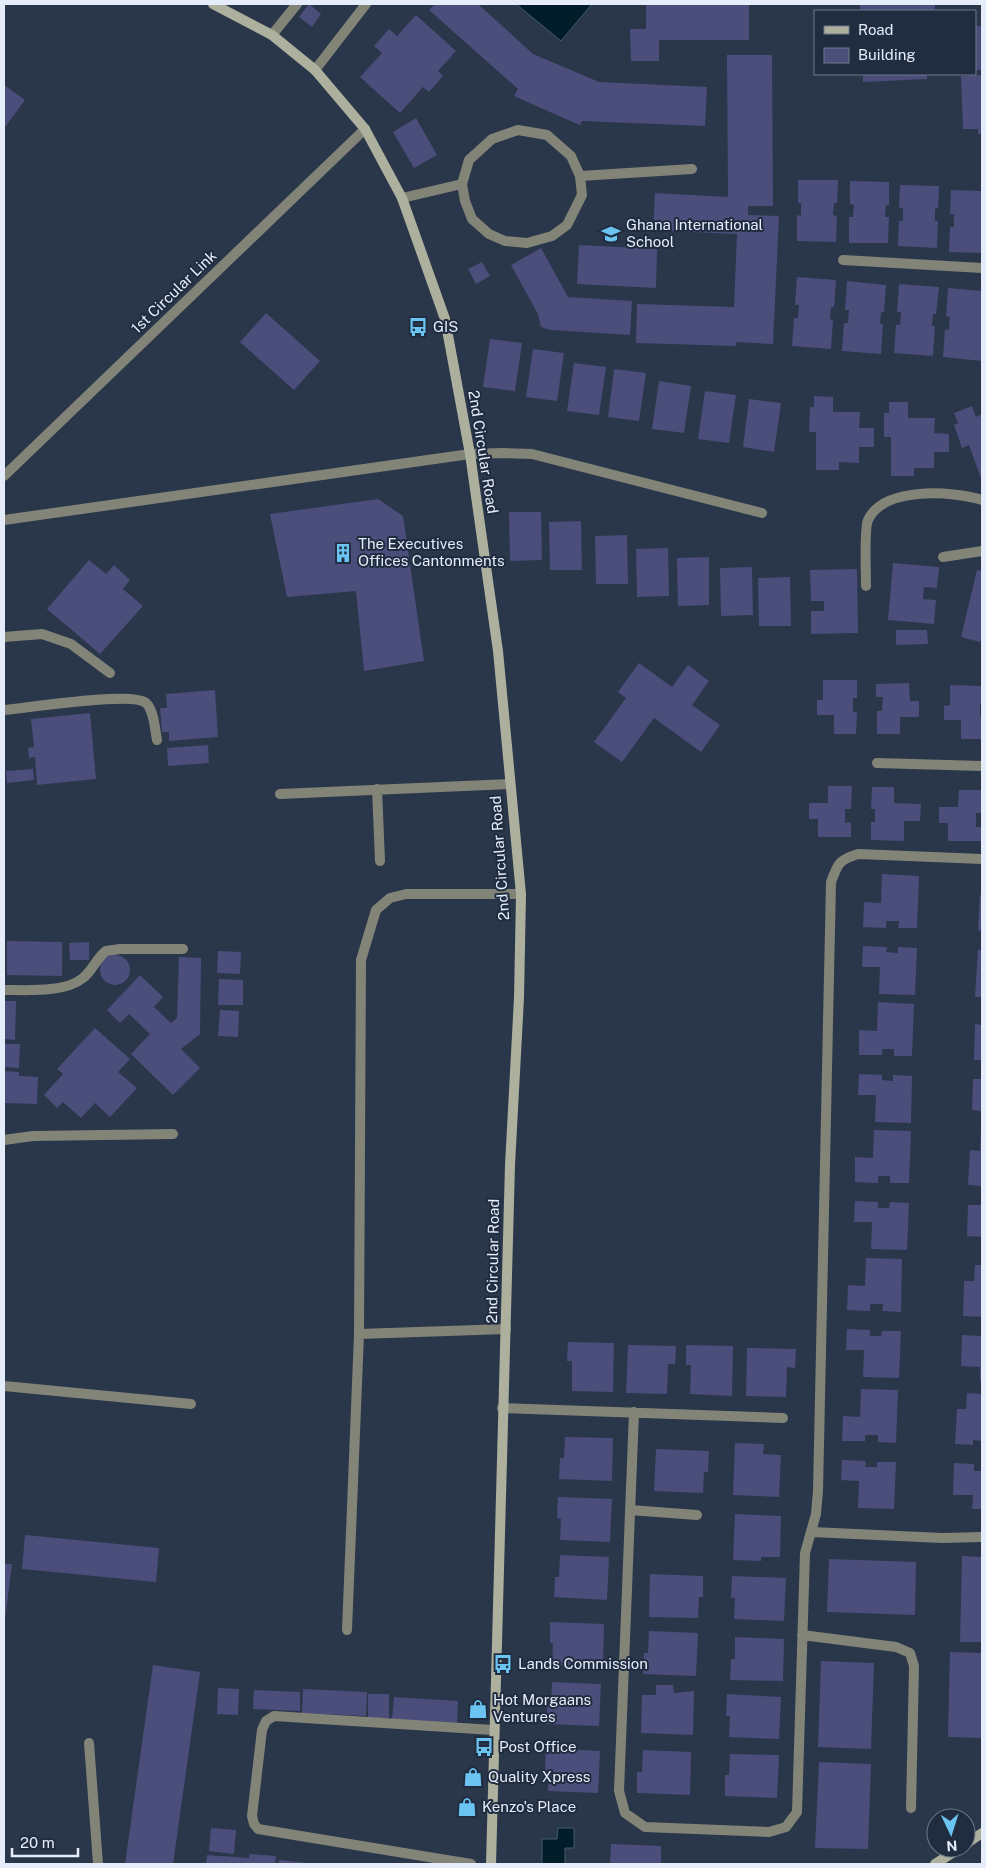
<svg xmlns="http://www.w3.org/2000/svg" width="986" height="1868" font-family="'Public Sans',sans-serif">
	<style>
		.water { fill: #001d29; stroke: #455b68 }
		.building { fill: #4b4d7b }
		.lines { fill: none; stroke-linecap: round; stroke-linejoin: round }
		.lane { stroke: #828478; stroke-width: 10 }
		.street { stroke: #828478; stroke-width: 10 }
		.secondary { stroke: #acb09d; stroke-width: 10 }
		.labels { text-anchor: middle; stroke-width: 4; stroke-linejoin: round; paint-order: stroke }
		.poi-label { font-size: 15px; fill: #e5edfa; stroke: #202c40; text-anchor: start }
		.street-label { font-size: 15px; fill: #e5edfa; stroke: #202c40 }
	</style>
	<rect width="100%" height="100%" fill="#2a364a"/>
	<path class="water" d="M516 4H592L561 41Z
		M558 1828H574V1848H565V1864H542V1839H557Z"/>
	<path class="building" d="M309 4 321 14 312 27 299 17Z
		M435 4H478L533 54 599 82 707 87 705 126 582 121 580 125 568 120 514 96 518 89 429 10Z
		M646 4H749V40H659V61H631L630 29H646Z
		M891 4H935V11H860V5Z
		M416 15 456 51 438 71 443 76 429 92 423 87 400 113 360 77 382 53 374 46 389 29 397 36Z
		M975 26H982V70H975Z
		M727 55H772L773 206H748V215L779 216 773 344 736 342V346L636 343 637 304 734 307 737 234 653 230 655 193 728 197Z
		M863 74H927V79L863 82Z
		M982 75V134H978V129H963L961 76Z
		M4 85 25 100 5 127H4Z
		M416 118 437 155 414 168 393 132Z
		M798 180H838L837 203H834L833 215 837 216 836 242 797 241V215L801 216V203H798Z
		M850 181 889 182V205H886L885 217H889L888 243H849V217H853L854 205 850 204Z
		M900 185 939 186 938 208 935 209V221H938L937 248 898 246 899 221H903V208H899Z
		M951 190 982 191V253L949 252 950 227H954V214H950Z
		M579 245 657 249 656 288 577 284Z
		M541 248 568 297 632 301 630 335 551 330 541 327 538 314 511 265Z
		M482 262 490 276 476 284 468 269Z
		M797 277 836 280 834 307H831L830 319 833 320 831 349 792 346 794 318H798L799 305H795Z
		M847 281 886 285 884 312H881L880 324H883L881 354 842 351 844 323H848L849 310H845Z
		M899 284 939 287 936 314H933L932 326H935L933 356 894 353 896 325H900L901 312H897Z
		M948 288 982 291V361L943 357 945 329 949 330 950 317 946 316Z
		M266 313 320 361 294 390 240 342Z
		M490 339 522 343 515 391 483 387Z
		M533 349 564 353 557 401 526 397Z
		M574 363 606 367 599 415 567 411Z
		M614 369 646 373 639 421 608 417Z
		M659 381 691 386 684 433 652 429Z
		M705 391 736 395 729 443 698 439Z
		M814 396 833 397V412H860L859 428H874V447H859V463L839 462V470H816V432H809L810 407H814Z
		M749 399 781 403 774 452 743 447Z
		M889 402H908V418H935L934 433 949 434V452H934V468H914V476H891V437H884V413H889Z
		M972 406 976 417 982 414V481L969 445 962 448 954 425 958 423 954 413Z
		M378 499 403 516 424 661 364 671 356 591 287 597 270 514Z
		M509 512H541L542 560 510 561Z
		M581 521 582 570H550L549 522Z
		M627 535 628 584H596L595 536Z
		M668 548 669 596 637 597 636 549Z
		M709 557V605L678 606 677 558Z
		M89 560 106 574 114 565 130 580 123 589 143 606 100 654 47 609Z
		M893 563 939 567 937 588 924 587 923 599 936 600 934 624 888 620Z
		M752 567 753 615 721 616 720 568Z
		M857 569 858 633 811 634V611H824V601H811L810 570Z
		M977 570 982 571V636L980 642 961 637Z
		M790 577 791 626H759L758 578Z
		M896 630H927L928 644 896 645Z
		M639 663 672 687 688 665 709 681 692 705 720 725 701 752 654 718 622 762 594 742 626 698 618 692Z
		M823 680H857V698H853V712H857L856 734H834V715H817V700H823Z
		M909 683 910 701H919V717H900V734H877V711H882L883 697H876V684Z
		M950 685 982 686V704H980V717H982V739H961V720H944V706L950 705Z
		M215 690 218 737 169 741V732H162L160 708H167L166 694Z
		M90 713 96 779 37 785 35 757 29 758 28 748 34 747 31 719Z
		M208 745 209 763 168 766 167 748Z
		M33 769 34 780 7 783 6 771Z
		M828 786H852L851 809H845V823L851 822V837H818V819H809V803H828Z
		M872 787H894V803L921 804 920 821H904V841L871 840V822H875V809H871Z
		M959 790H982V813H976V827H982V841H948V823H939V807H958Z
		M882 874 919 876 917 928H898L899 921H886V928L863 927 864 902 881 903Z
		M980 895H982V931L978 930Z
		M7 941 62 942V976L7 975Z
		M89 942V960H70L69 943Z
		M863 946 887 947 886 952 898 953V947L917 948 915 995 879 994 880 967H862Z
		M978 950H982V997H975Z
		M218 951 241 952 240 974 217 973Z
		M100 970a15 15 0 1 1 30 0a15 15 0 1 1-30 0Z
		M179 957 201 958 200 1034 181 1049 200 1068 173 1095 131 1054 150 1034 129 1014 120 1023 107 1010 140 975 163 997 154 1007 171 1023 177 1018Z
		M219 979 243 980V1005H218Z
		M4 1001H16L15 1040 4 1039Z
		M878 1002 914 1004 912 1056H894V1049H882V1055H859V1030L877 1031Z
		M220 1010 239 1011 238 1037 218 1036Z
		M975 1024 982 1025V1060H974Z
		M95 1028 130 1059 118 1072 137 1088 110 1117 95 1103 81 1118 63 1102 57 1108 44 1095 63 1074 57 1069Z
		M4 1044H20L19 1068 4 1067Z
		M4 1071 19 1072V1076L38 1077 37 1104 4 1103Z
		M859 1074 882 1075V1080L893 1081V1075L912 1076 911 1123 875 1122 876 1095H858Z
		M973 1079H982V1111L972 1110Z
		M874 1130 911 1131 909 1183H890V1176H878V1183L855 1182V1157L873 1158Z
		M981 1132H982V1186L968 1185 970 1150 980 1151Z
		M855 1201 878 1202V1208H889L890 1202 909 1203 907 1250 871 1249 872 1222H854Z
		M968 1205H982V1237L967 1236Z
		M866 1258 902 1259 901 1312 882 1311 883 1304H870V1311L847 1310 848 1285 865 1286Z
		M975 1265H982V1312L981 1317 963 1316 964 1281H974Z
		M847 1329 870 1330V1336H881L882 1331H901L899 1378 863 1377 864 1350H846Z
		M962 1335 982 1336V1381L980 1380V1367L961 1366Z
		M568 1342 614 1343 613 1392 572 1391V1361H567Z
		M628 1345 676 1346 675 1364H668L667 1394 626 1393Z
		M686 1345 733 1346 732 1396 690 1394 691 1365H686Z
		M747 1348 796 1349 795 1368 787 1367 786 1397 746 1396Z
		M861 1389 898 1390 896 1443 878 1442V1435H865V1441H842L843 1416 860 1417Z
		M967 1393 982 1394V1441L973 1440V1445L955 1444 957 1409H966Z
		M565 1437 613 1438 612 1481 559 1479 560 1458H564Z
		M735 1443 764 1444 763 1454 781 1455 779 1497 733 1495Z
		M656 1449 709 1451 708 1472H704L703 1493 654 1491Z
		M842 1460 866 1461 865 1467H877V1462H896L894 1509 858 1508 859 1481 841 1480Z
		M954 1463 974 1464V1471H982V1509H972L973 1495H953Z
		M558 1497 612 1499 610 1542 560 1540 561 1519 557 1518Z
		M735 1514 781 1516 780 1557H761V1561L733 1560Z
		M25 1535 159 1548 156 1582 22 1569Z
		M560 1555 609 1557 607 1600 554 1597 555 1577H559Z
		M962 1556 982 1557V1642H960Z
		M829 1559 916 1562 915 1615 827 1612Z
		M4 1564H12L5 1620H4Z
		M650 1574 703 1576V1597H699L698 1618 649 1617Z
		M732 1576 786 1578 784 1621 734 1619 735 1598H731Z
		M550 1622 604 1624 603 1667 552 1665 553 1643H550Z
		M649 1631 698 1633 696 1676 643 1674 644 1653H648Z
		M735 1637 784 1639 783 1681 730 1680 731 1659H735Z
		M950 1652 982 1653V1738L948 1737Z
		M821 1661 874 1663 871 1749 818 1747Z
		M153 1665 200 1672 173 1864H125Z
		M552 1682 601 1684 599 1726 547 1724V1704H551Z
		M656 1685H673L674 1693 694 1691 693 1735 641 1733 642 1695H656Z
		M218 1688 239 1689 238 1715 217 1714Z
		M303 1689 367 1692 366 1716 302 1713Z
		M254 1690 300 1692V1711L253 1709Z
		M368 1694H389V1718H368Z
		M727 1694 781 1697 779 1739 729 1737 730 1716H726Z
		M394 1697 458 1701 457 1724 392 1719Z
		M546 1748 600 1751 598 1793 548 1791 549 1770H545Z
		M643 1750 691 1752 690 1795 637 1793V1772H642Z
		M730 1754 779 1755 777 1798 725 1796V1775H729Z
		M819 1762 871 1764 868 1849 815 1848Z
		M211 1828 236 1830 234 1854 209 1851Z
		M611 1844 661 1846V1864H610Z
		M250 1854 276 1856 275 1864H206L207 1855 249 1858Z
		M279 1860 308 1863V1864H279Z"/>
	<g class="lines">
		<path class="lane" d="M272 35 297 4
			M315 70 366 4
			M518 130 547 135 571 156 580 176 582 195 567 225 552 236 527 243 505 241 489 234 472 219 465 201 462 184 469 160 492 139Z
			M580 176 692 169
			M402 198 462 184
			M4 637 42 634 71 644 110 673
			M4 710C26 708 133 691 146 703 154 710 155 730 157 740
			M377 789 380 861
			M280 794 510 784
			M4 990C26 990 65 993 83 978 92 971 96 959 106 951L120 949H183
			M4 1140 33 1136 173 1134
			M89 1743 98 1864
			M471 1864 258 1829 254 1824 252 1816 262 1730 266 1721 274 1716 493 1730"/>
		<path class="street" d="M843 260 982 268
			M4 476 365 129
			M4 520 470 454 502 453 532 454 762 513
			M943 557 982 551
			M866 586C866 574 864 529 868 520 884 486 952 491 982 500
			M877 763 982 766
			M359 1334 506 1329
			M4 1386 191 1404
			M502 1408 783 1418
			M634 1412 619 1791 625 1813 645 1827 769 1832 786 1827 797 1812 805 1553 816 1514 818 1491 831 882C838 863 839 860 858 854L982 859
			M630 1510 697 1515
			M812 1532 942 1538 982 1537
			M347 1630 359 1334 361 960 376 910 390 898 406 894H521
			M802 1635 896 1647 910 1653 914 1666 911 1808"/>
		<path class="secondary" d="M213 4 272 35 315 70 365 129 402 198 445 319 470 454 498 651 521 894 519 998 510 1165 491 1864
			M966 1844 982 1833
			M935 1864 960 1848"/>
	</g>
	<defs>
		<g id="school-bare" transform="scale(1.5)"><path d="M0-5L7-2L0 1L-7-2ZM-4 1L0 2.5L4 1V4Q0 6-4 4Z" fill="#6ac3f1" stroke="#202c40" stroke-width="2.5" paint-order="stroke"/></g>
		<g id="bus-bare" transform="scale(1.5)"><path d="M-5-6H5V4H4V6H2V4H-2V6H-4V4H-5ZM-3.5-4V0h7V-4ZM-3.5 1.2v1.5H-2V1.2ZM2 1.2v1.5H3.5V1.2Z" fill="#6ac3f1" stroke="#202c40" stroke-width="2.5" paint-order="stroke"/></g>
		<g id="building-bare" transform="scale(1.5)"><path d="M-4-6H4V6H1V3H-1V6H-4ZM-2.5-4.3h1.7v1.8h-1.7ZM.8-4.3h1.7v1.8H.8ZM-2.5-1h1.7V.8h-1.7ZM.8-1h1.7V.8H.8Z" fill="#6ac3f1" stroke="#202c40" stroke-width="2.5" paint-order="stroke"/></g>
		<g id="shop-bare" transform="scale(1.5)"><path d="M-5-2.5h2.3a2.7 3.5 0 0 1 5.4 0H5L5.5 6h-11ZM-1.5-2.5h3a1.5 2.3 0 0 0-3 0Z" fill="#6ac3f1" stroke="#202c40" stroke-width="2.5" paint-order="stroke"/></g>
	</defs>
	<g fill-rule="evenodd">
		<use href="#school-bare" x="611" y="234"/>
		<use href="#bus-bare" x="418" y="327"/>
		<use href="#building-bare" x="343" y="553"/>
		<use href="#bus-bare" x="503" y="1664"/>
		<use href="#shop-bare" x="478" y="1709"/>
		<use href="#bus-bare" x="484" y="1747"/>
		<use href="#shop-bare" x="473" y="1777"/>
		<use href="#shop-bare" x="467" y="1807"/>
	</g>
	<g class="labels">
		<g class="poi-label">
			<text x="626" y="230">Ghana International<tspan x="626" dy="17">School</tspan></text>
			<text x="433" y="332">GIS</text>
			<text x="358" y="549">The Executives<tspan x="358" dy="17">Offices Cantonments</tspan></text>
			<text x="518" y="1669">Lands Commission</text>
			<text x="493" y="1705">Hot Morgaans<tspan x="493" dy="17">Ventures</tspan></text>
			<text x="499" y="1752">Post Office</text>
			<text x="488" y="1782">Quality Xpress</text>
			<text x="482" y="1812">Kenzo's Place</text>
		</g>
		<g class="street-label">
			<text transform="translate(174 292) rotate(-44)" y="5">1st Circular Link</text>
			<text transform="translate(483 452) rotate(81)" y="5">2nd Circular Road</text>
			<text transform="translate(500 858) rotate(-94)" y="5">2nd Circular Road</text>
			<text transform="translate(493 1261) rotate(-89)" y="5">2nd Circular Road</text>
		</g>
	</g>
	<rect width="986" height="1868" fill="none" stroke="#e5edfa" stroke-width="10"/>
	<rect x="814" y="10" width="162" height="65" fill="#202c40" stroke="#6f798a"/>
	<rect x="824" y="26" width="25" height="8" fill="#acb09d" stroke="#6f798a"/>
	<text x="858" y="35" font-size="15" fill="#e5edfa">Road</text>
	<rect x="824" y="48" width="25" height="15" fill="#4b4d7b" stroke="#6f798a"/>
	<text x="858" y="60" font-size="15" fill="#e5edfa">Building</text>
	<g transform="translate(951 1833) rotate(176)"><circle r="24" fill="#202c40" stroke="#6f798a"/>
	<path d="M0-4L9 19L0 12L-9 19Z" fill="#6ac3f1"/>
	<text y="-8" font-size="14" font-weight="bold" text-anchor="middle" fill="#e5edfa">N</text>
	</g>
	<path d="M12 1848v8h66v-8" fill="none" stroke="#e5edfa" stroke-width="2.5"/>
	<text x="20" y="1848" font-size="15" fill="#e5edfa" stroke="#202c40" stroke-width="4" paint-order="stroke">20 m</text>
</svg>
